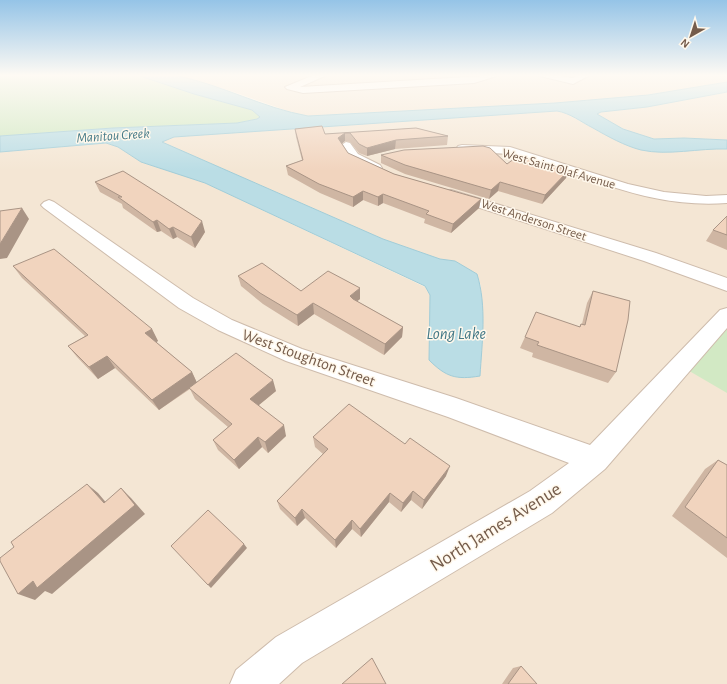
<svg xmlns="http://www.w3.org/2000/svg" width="727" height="684" font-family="'Alegreya Sans',sans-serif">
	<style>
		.residential { fill: #f4e6d4 }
		.green { fill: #d2e9c4 }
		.water { fill: #badde5; stroke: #a1ccd7 }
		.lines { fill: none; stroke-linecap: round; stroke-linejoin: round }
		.street-casing { stroke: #cebcac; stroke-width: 2 }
		.street { fill: #fff; fill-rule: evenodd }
		.wall { fill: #cfb6a3 }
		.shaded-wall { fill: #a99485 }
		.building { fill: #f1d4be; stroke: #a99485 }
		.labels { text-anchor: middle; stroke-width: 3; stroke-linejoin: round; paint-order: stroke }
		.far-street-label { font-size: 13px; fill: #755c4b; stroke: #fff8ec }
		.far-water-label { font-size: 14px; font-style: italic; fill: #457a88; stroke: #fff8ec }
		.street-label { font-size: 16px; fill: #755c4b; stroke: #fff8ec }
		.water-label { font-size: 17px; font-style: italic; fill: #457a88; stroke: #fff8ec }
		.near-street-label { font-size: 19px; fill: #755c4b; stroke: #fff8ec }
	</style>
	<rect width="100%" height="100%" fill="#fcf4e6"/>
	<path class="residential" d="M176 75H727V82L648 95 555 103 308 116 296 114 234 92Z
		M727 92V140L684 138 654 139 623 129 597 114 601 112 647 107Z
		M557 111 565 113 594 129 639 149 655 152 707 148 727 149V684H0V152L106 143 118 147 141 162 205 183 425 287 430 295 429 360 480 376 482 332 481 286 477 274 455 261 440 259 383 239 162 142 174 137Z"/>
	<path class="green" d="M0 75H137L194 94 252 110 260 117 257 119 237 123 113 128 0 136Z
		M727 315V393L679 365Z"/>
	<path class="water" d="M137 75C150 75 165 73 178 76 222 85 263 108 308 116L555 103 648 95 727 82V92L647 107 601 112 597 114 623 129 654 139 684 138 727 140V149C699 148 668 156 641 150 625 146 607 136 593 128 581 122 570 113 557 111L174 137 162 142 383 239 440 259 455 261 477 274C487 306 482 343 480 376 456 380 446 377 429 360L430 295 425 286 205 183 141 162 118 147 106 143 0 152V136L113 128 237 123 257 119 260 117 252 110 194 94Z"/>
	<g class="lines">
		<g class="street-casing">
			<path id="street" d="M314 75H327L300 87 500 75 474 83 303 93 287 89 285 87Z
				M536 75H555L572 78 579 75H590L573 84Z
				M346 142 350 143 358 154 380 165 382 168 380 171H370L349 160 340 146Z
				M462 145 510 147 628 184 664 192 706 196 727 195V203C645 209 588 174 512 155 494 151 475 156 458 152L456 149 458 146Z
				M451 190 656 253 727 278V291L644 261 446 197 444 194 446 191Z
				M49 200 54 202 193 298 232 320 302 349 456 398 590 445 720 310 727 308V328L605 469 552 513 302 663 279 684H230L236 670 276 637 530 491 569 463 448 417 286 361 218 330 179 308 44 208 41 205 44 202Z"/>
		</g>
		<use href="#street" class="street"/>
	</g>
	<path class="wall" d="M416 128 448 136 447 145 395 149 367 156 359 153 350 142 345 141 342 143 348 153 394 174 481 199 479 208 451 233 424 223 425 219 383 203 378 206 363 200 353 207 320 193 288 175 286 166 302 160 296 137 295 129 325 134Z
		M381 155 507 164 566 178 542 204 498 191 489 199 405 174 381 163Z
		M95 182 205 232 195 248 177 237 173 239 161 231 157 232 123 208 122 204 100 192Z
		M727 216V250L706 241 713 230Z
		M13 266 152 329 158 341 156 342 192 372 197 383 276 391 259 405 286 436 268 453 262 447 239 469 218 450 213 440 228 427 195 399 190 389 159 410 115 368 98 379 77 357 68 346 85 336 22 278Z
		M238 276 301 291 360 299 357 301 403 327 402 337 384 355 314 314 298 326 263 304 241 286Z
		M593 291 616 372 608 383 532 357 533 353 520 348 525 337 579 327 581 324H582L587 303Z
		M313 437 446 476 422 509 411 500 401 512 389 502 361 537 352 529 336 548 305 518 297 526 280 509 277 501 323 454 315 447Z
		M718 460 727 465V558L672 516 705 469Z
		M521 666 537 684H502L513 668Z"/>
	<path class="shaded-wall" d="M345 133V141L339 146 338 138Z
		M396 140 395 149 367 156V148Z
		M569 170 566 178 542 204 545 195Z
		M500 182 498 191 489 199 491 190Z
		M363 191V200L353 207V197Z
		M383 194V203L378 206V197Z
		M481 199 479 208 451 233 453 224Z
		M22 208 29 219 7 258 0 259V244Z
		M157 220 161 231 157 232 153 222Z
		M202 221 205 232 195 248 191 237Z
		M173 227 177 237 173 239 169 229Z
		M360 288V299L350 307V296Z
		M313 303 314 314 298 326 297 315Z
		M403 327 402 337 384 355 385 344Z
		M152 329 158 341 152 345 145 333Z
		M107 356 115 368 98 379 89 367Z
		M192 372 197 383 159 410 152 400Z
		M273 380 276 391 254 409 250 399Z
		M284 425 286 436 268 453 265 442Z
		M258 437 262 447 239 469 234 460Z
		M450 466 446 476 422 509 424 500Z
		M87 484 98 493 114 512 104 503Z
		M121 488 131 498 145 514 52 594 45 591 35 600 18 594Z
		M413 491 411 500 401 512 403 503Z
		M390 493 389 502 361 537 360 529Z
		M302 509 305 518 297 526 295 518Z
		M352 520V529L336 548 335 540Z
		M244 544 247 548 211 588 208 585Z"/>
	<path class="building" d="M322 126 325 134 416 128 448 136 396 140 367 148 359 144 350 133H345L338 138 348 153 394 174 481 199 453 224 426 214 429 211 383 194 378 197 363 191 353 197 319 184 286 166 303 160 295 129Z
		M483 146 490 148 507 164 518 156 569 170 545 195 500 182 491 190 405 165 381 155 404 150Z
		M123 171 202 221 191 237 173 227 169 229 157 220 153 222 118 197H122L95 182Z
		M22 208 0 244V211Z
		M727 216V235L713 230Z
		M54 249 152 329 145 333 192 372 152 400 107 356 89 367 68 346 88 335 13 266Z
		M262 263 301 291 328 271 360 288 350 296 353 299 403 327 385 344 313 303 297 315 260 293 238 276Z
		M593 291 630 301 628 320 616 372 537 345 539 342 525 337 536 312 580 327 581 324 585 325Z
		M236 353 273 380 250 399 284 425 265 442 258 437 234 460 213 440 232 424 189 388Z
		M349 404 405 444 410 438 450 466 424 500 413 491 403 503 390 493 360 529 352 520 335 540 302 509 295 518 277 501 328 449 313 437Z
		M718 460 727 465V538L685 507Z
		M87 484 104 503 121 488 135 505 37 588 33 581 18 594 0 561V558L14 547 11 542Z
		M208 510 244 544 208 585 171 546Z
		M372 658 386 684H342Z
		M521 666 537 684H508Z"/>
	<linearGradient id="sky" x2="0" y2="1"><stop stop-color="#95c4e7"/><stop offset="0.44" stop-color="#fefaf4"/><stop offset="1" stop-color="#fefaf4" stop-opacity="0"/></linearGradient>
	<rect width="727" height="171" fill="url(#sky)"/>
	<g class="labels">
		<g class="far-street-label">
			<text transform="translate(559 168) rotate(16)" y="5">West Saint Olaf Avenue</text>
			<text transform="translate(534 219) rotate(18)" y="5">West Anderson Street</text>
		</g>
		<g class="far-water-label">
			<text transform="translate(113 135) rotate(-4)" y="5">Manitou Creek</text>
		</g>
		<g class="street-label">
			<text transform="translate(309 357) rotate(20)" y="6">West Stoughton Street</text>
		</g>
		<g class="water-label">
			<text x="456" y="339">Long Lake</text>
		</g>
		<g class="near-street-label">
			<text transform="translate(495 526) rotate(-32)" y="7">North James Avenue</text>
		</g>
	</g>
	<g transform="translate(691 36) rotate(219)" stroke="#fff8ec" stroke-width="3" paint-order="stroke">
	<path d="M0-3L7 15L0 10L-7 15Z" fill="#755c4b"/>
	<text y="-6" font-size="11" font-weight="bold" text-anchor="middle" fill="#755c4b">N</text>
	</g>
</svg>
